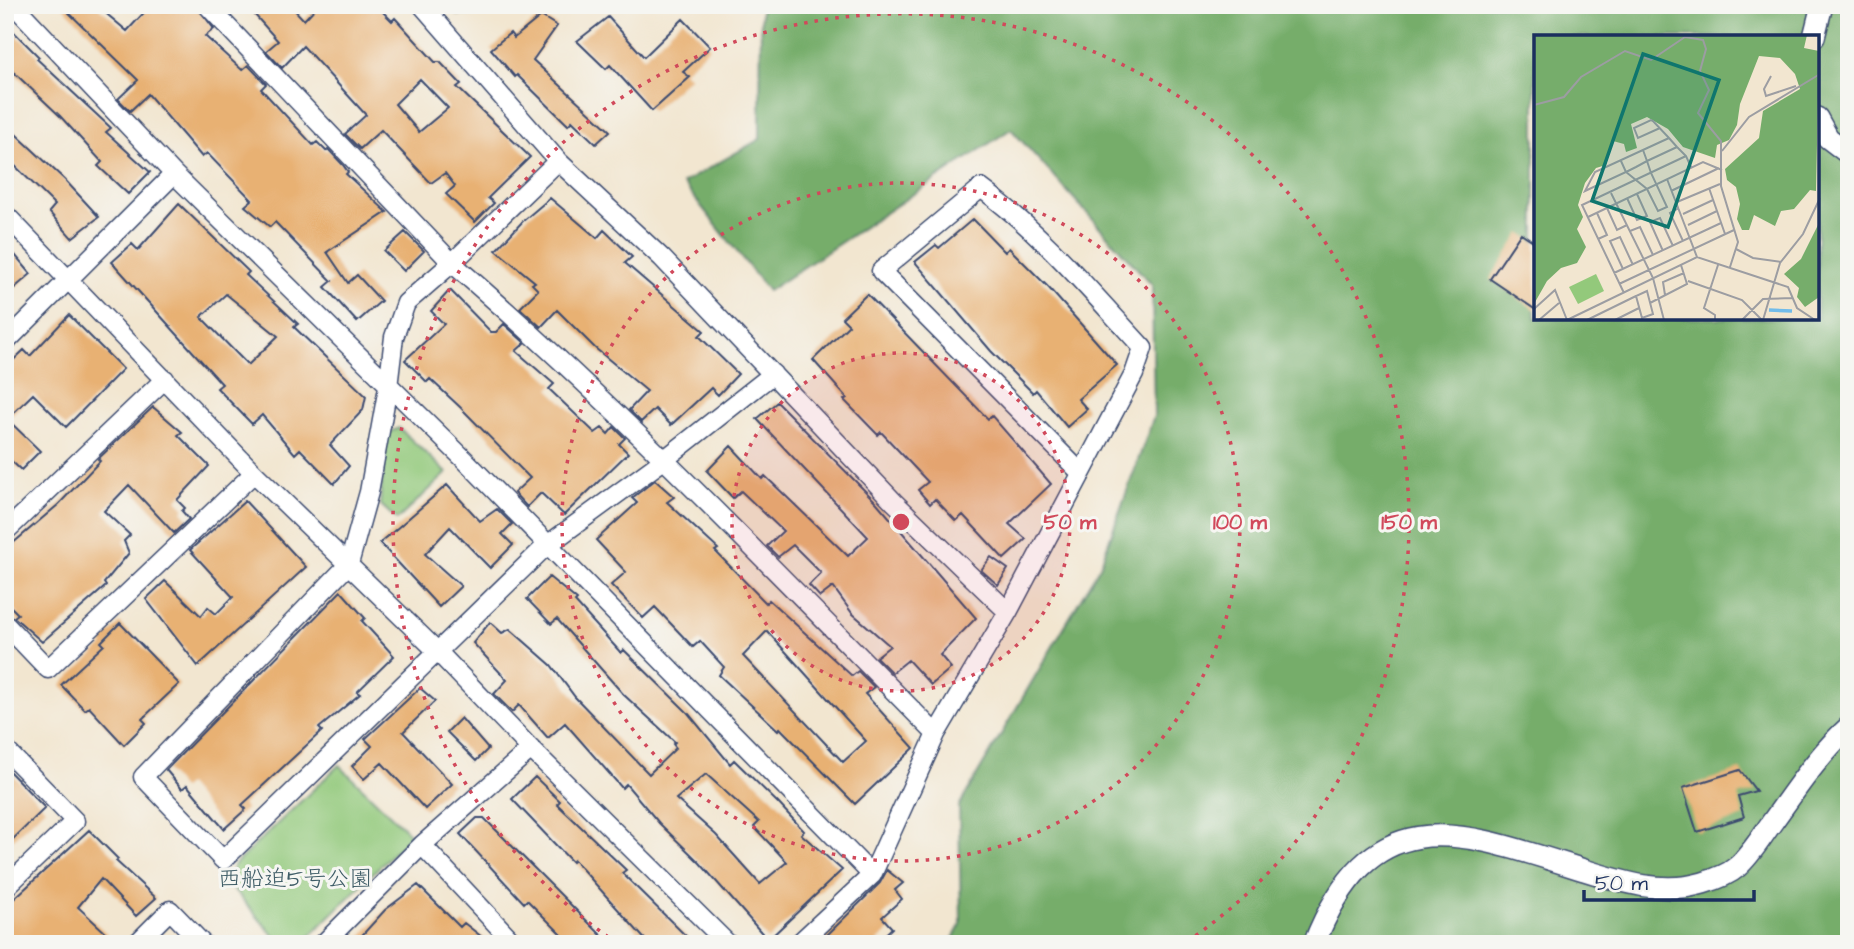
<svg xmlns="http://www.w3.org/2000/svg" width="1854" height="949" font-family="'Architects Daughter','Klee One',sans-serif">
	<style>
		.green { fill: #93c97b; stroke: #577c6c; stroke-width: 2 }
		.forest { fill: #76ad6b; stroke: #486e64; stroke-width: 2; fill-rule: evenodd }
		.building { fill: #e8b173; fill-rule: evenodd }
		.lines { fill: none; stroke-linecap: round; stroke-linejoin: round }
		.minor-casing { stroke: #3b4a6f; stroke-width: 21 }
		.tertiary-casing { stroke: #3b4a6f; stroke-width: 24 }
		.minor { stroke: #fff; stroke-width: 18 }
		.tertiary { stroke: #fff; stroke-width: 21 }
		.ring { fill: none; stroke: #d1495b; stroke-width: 3.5; stroke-dasharray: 3.5 7 }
		.labels { text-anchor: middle; stroke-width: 6; stroke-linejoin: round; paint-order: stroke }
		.park-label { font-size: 23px; fill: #3f5d67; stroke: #f6f6f2 }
		.inset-river { fill: none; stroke: #71bcea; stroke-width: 3.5 }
		.inset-road { fill: none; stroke: #9c9da2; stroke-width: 2 }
		.view { fill: #0f766e; fill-opacity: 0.15; stroke: #0f766e; stroke-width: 3.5 }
		.inset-edge { fill: none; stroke: #1b2f5e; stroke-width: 3.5 }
		.centre { fill: #d1495b; stroke: #f6f6f2; stroke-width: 3.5 }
		.ring-label { font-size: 21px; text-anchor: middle; font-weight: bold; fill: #d1495b; stroke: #f6f6f2; stroke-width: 6; stroke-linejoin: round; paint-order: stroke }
	</style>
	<rect width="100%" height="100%" fill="#f6f6f2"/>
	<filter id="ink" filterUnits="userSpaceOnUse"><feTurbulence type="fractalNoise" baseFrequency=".0143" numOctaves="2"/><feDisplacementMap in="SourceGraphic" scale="14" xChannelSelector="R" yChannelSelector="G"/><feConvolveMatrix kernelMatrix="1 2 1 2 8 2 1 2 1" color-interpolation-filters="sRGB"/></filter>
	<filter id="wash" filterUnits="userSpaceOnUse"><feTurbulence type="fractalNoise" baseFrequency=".00686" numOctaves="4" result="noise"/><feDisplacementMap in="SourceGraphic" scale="28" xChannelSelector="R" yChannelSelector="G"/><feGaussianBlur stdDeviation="1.57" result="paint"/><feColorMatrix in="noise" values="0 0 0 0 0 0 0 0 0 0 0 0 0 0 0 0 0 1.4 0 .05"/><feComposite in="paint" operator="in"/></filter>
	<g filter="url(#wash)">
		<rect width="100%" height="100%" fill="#f2e6d0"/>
		<path class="green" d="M399 428 447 473 397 520 380 504 387 433Z
			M339 765 411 835 302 944H281L229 884 233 866Z"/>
		<path class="forest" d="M450 5H643L457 15Z
			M761 5H1849V944H950L961 924 959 806 1100 566 1154 416 1152 285 1011 129 768 291 683 183 760 139ZM1535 37H1817V318H1535Z"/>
		<g id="blocks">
			<path class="building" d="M61 5H96L127 31 151 5H196L214 29 205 36 242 70 248 65 266 84 261 89 313 145 317 142 326 151 328 149 343 165 348 172 346 174 387 212 327 252 348 283 357 275 381 301 357 322 325 287 332 281 275 222 270 227 245 206 252 200 207 153 202 157 148 94 130 111 118 99 138 80Z
				M246 5H290L304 20 318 5H376L392 21 395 18 435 62H440L461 84 457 87 530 157 488 198 494 203 475 222 446 194 455 186 445 173 431 183 381 130 360 149 345 134 366 115 303 46 282 68 266 51 278 41ZM420 79 448 108 419 132 395 104Z
				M541 16 557 26 533 60 610 131 596 144 572 121 568 125 517 75 515 77 491 49 510 33 514 38Z
				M608 17 644 57 683 19 710 47 683 72 690 77 652 111 610 65 606 69 577 41Z
				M5 23 39 57 37 59 111 128 106 132 150 172 128 194 98 166 102 162 60 116 5 64Z
				M5 124 65 180 99 217 72 238 49 212 55 205 5 156Z
				M550 198 597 238 604 230 632 257 625 263 704 331 699 336 738 374 718 395 711 388 671 425 655 409 641 422 629 410 647 391 595 348 557 310 541 327 520 308 538 290 532 284 535 282 496 250 523 221Z
				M179 204 249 272 246 275 298 324 294 327 366 396 363 410 330 445 349 466 334 484 300 449 295 454 262 415 252 424 217 388 222 384 112 262 132 244 138 250ZM226 294 278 336 248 365 201 317Z
				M973 219 1005 252 1009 248 1048 287 1117 365 1078 399 1087 409 1067 427 1036 390 1033 393 991 351 915 262 936 245 939 248Z
				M405 232 424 251 404 271 384 251Z
				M1521 233 1536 243V310L1490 279Z
				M5 243 31 274 5 296Z
				M450 290 491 332H496L504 324 525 343 516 351 554 384 549 389 595 433 602 428 608 434 614 427 625 438 619 444 628 453 564 515 541 493 527 507 514 493 530 478 460 407 430 379 427 382 405 360 444 324 431 311Z
				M867 294 988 419 992 416 1051 484 1009 524 1026 539 1004 559 963 515 956 521 935 499 930 504 918 490 928 482 881 432 878 435 844 400 847 398 813 360 849 325 842 318Z
				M69 315 123 369 66 427 33 394 7 419 40 451 21 470 5 455V368L24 350 30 356Z
				M777 402 877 503 976 618 940 655 951 668 931 685 908 660 892 673 876 657 890 646 852 613 833 587 820 597 809 585 821 573 793 545 778 557 767 546 783 531 741 491 733 498 707 471 731 446 762 479 765 476 848 556 868 537 757 419Z
				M153 407 182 432 178 435 209 466 177 500 185 508 182 511 189 519 174 533 129 485 104 511 130 535 124 541 129 553 104 583 106 586 42 642 14 617 18 614 5 601V550L59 504 100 461 98 459Z
				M655 480 674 497 667 502 718 549 715 551 766 603 769 600 852 676 858 671 874 687 865 694 914 748 855 804 780 728 778 730 719 675 724 667 700 641 693 647 655 607 643 618 611 585 626 572 596 540 637 503 632 498ZM767 631 866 741 843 762 743 656Z
				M447 485 480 521 497 509 512 524 502 534 513 545 490 568 450 527 425 554 461 586 439 607 380 543Z
				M245 501 306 567 198 666 146 599 165 581 201 616 208 607 216 614 233 597 190 550Z
				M991 557 1008 569 998 585 981 570Z
				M549 577 577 600 575 602 621 653 624 650 688 713 730 764 734 760 778 803 804 831 801 834 842 870 768 940 700 863 659 823 626 784 622 788 565 723 548 738 519 705 512 712 494 694 507 680 473 643 490 622 502 633 510 629 551 665 575 697 649 774 676 748 673 744 675 742 624 695 557 619 551 624 527 599ZM706 774 759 822 754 827 787 862 760 884 716 835 676 799Z
				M341 591 365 618 362 621 394 656 357 692 360 694 319 728 322 731 242 805 246 809 224 829 187 785 182 789 166 770Z
				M120 623 179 684 142 719 146 723 124 745 89 707 85 710 61 685 104 645 101 642Z
				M420 688 435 701 403 732 452 784 425 809 382 763 364 779 352 766 372 746 365 739Z
				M461 718 488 749 476 761 447 732Z
				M5 767 45 808 5 847Z
				M1740 770 1756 791 1738 796 1744 817 1697 832 1683 788Z
				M535 777 560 801 557 804 626 870 622 873 694 944H649L574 860 572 862 512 799Z
				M477 818H484L610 944H571L527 900 524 903 460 834Z
				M89 830 118 859 116 861 156 898 136 916 101 879 78 907 107 934 97 944H5V907Z
				M887 870 903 883 895 890 902 899 882 917 892 928 875 944H818L880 883Z
				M418 885 460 927 464 923 491 944H354L385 910Z"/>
		</g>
	</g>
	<g filter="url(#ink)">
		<use href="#blocks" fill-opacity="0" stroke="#3b4a6f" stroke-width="2"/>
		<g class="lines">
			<g class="minor-casing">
				<path id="minor" d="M14 5 174 174 465 460 872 875
					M207 5 452 263 558 161
					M422 5 558 161 662 258 894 502 1008 612
					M5 214 254 473 436 650 531 749 728 944
					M5 343 174 174
					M773 374 665 459 546 546 223 860 143 777 349 564 369 492 388 387 394 337 406 303 452 263C622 410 778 574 936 734
					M5 532 165 379
					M5 624 48 669 254 473
					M5 749 75 821 5 888
					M422 845 515 944
					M136 944 170 910 203 944
					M323 944 422 845 531 749
					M798 944 872 875 936 734 1008 612 1134 374 1143 348C1092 293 1042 233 981 188L881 271 1080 472"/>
			</g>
			<g class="tertiary-casing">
				<path id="tertiary" d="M1814 37 1822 5
					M1817 118 1828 138 1849 154
					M1314 944C1373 795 1460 831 1584 870 1622 882 1663 895 1703 883 1713 880 1729 874 1737 867 1751 855 1762 836 1773 821 1796 789 1819 754 1849 727"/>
			</g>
			<use href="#minor" class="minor"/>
			<use href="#tertiary" class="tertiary"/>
		</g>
	</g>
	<circle cx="901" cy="522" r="169" fill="#d1495b" fill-opacity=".12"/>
	<g class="ring">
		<circle cx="901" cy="522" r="169"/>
		<circle cx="901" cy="522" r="339"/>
		<path d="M617 943A508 508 0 1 1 1185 943"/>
	</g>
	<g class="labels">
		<g class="park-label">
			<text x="295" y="886">西船迫5号公園</text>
		</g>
	</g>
	<g transform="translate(1534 35)">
		<rect width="285" height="285" fill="#f2e6d0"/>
		<path d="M62 239 70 256 44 269 35 252Z" fill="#93c97b"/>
		<path d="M0 0H273L270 13 285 16 282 156 276 155 260 174 247 176 241 191 220 180 215 195H208L203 184 206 169 202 152 193 145 191 134 225 103 229 76 266 54 261 39 246 23 225 21 206 69 203 90 195 105 183 110 181 123 149 112 134 94 113 82 97 89 103 113 92 117 90 109 79 106 72 130 62 133 51 148 44 170 49 182 43 194 52 212 43 228 27 233 13 246 0 269ZM285 188V262L271 272 263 262 265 253 250 239 267 224Z" fill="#76ad6b"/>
		<path class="inset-river" d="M235 275 258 276"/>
		<path class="inset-road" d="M237 41 230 54 232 61 262 51M0 70 30 62 47 42 91 16 117 25 151 2 169 5 172 14 166 36 175 55 164 78 187 106V151L204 207 196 232M126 93 104 103 100 93 117 85 119 86 135 103 143 112 152 121 157 132M109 115 113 126 117 138 133 172 124 176 113 154 92 137 102 132 113 126 143 112M188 116 215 82 286 39M87 126 92 137 51 156 61 137 135 103M133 144 163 222M175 153 191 199M137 156 185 133M77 158 119 243 130 285M93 163 103 185 113 181 103 159M143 167 186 149M73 173 83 195 93 190M145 173 136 178 149 206M63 178 73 200 64 204M149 179 179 165M54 182 169 127 188 135M154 190 183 176M96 196 106 192 119 220M202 214 219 223 247 227M129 216 116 187 126 183 139 211M89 234 76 206 86 202 99 230M80 238 187 188M154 246 208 265 228 285M85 249 200 195M113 256 119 279 108 283 102 261ZM90 258 48 170 152 121M131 260 129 247 150 238M116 268 153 249 147 230M0 274 21 255 33 285M5 285 25 268M33 285 163 222 254 252 263 273 281 285M53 285 102 261M81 285 105 273M181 285V280L170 273 184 230M208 285 229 264 258 263M229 285 246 228 269 199 286 163"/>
		<path class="view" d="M109 19 185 45 134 192 58 166Z"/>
		<rect width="285" height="285" class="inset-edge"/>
	</g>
	<circle cx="901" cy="522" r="10" class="centre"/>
	<g class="ring-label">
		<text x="1070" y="529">50 m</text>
		<text x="1240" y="529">100 m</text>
		<text x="1409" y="529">150 m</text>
	</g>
	<rect width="1854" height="949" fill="none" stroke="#f6f6f2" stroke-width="28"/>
	<path d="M1584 890v10h170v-10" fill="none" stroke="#1b2f5e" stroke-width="3.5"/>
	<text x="1595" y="890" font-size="21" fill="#1b2f5e" stroke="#f6f6f2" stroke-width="5" paint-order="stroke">50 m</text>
</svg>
